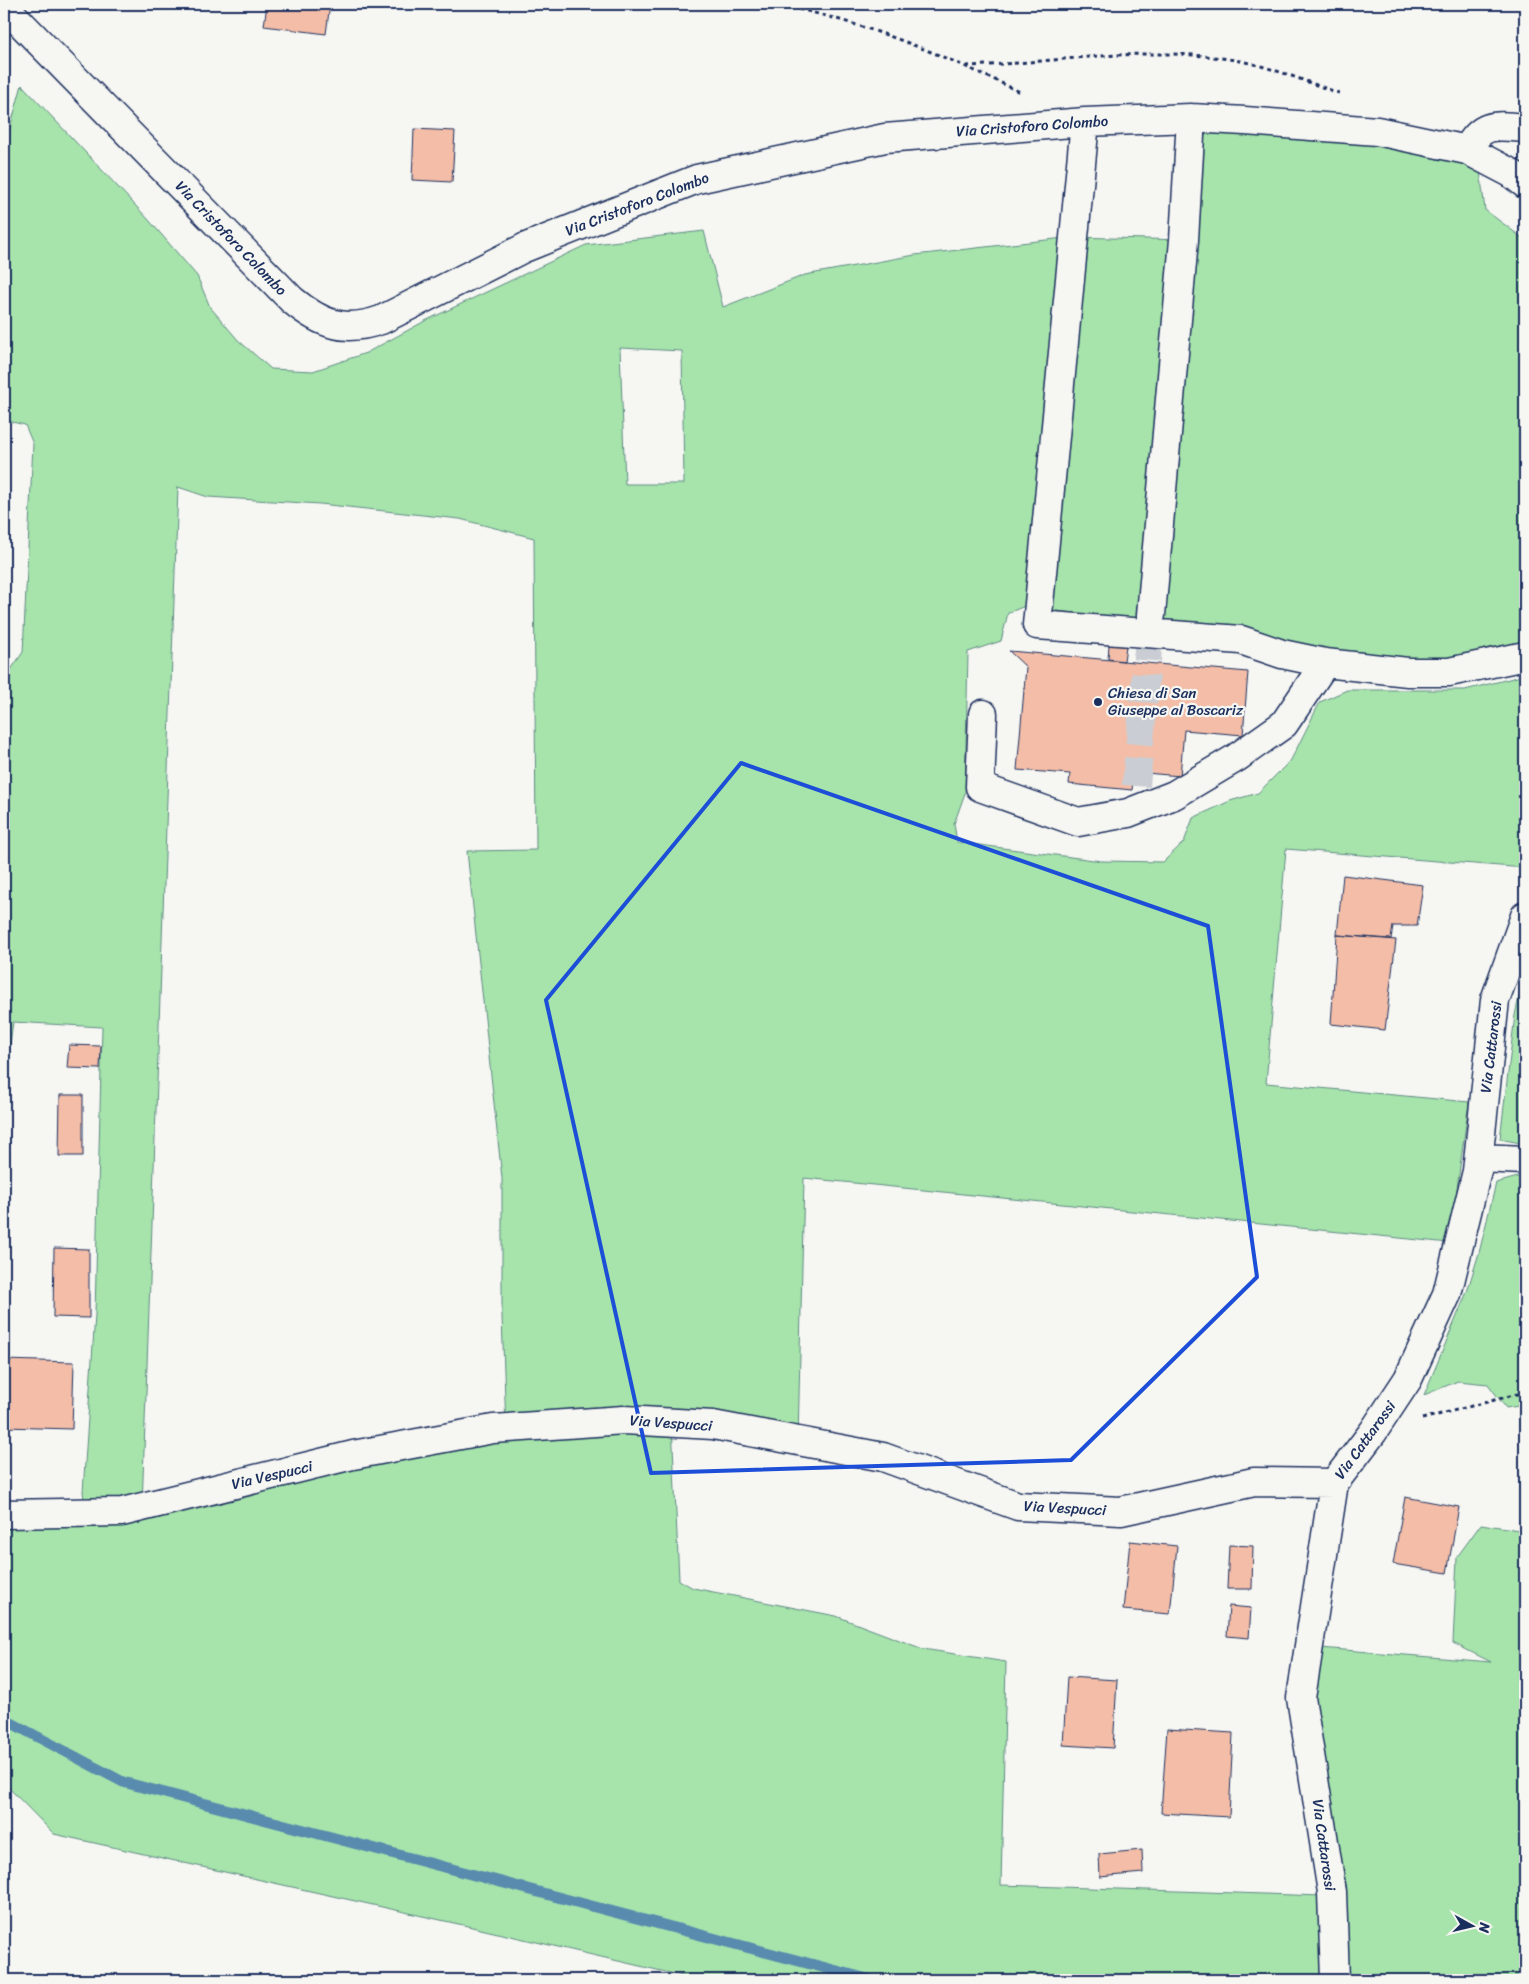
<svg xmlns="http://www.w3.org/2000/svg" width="1529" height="1984" font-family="Sriracha,sans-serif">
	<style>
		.green { fill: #a6e4ab; stroke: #608a84; fill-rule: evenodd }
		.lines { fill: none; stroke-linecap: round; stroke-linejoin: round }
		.stream { stroke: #598bae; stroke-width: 11 }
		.building { fill: #f3bda7; stroke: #1b2f5e }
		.minor-tunnel { stroke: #caced4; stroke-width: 28; stroke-dasharray: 28 14; stroke-linecap: butt }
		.minor-casing { stroke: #1b2f5e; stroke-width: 31 }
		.path { stroke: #1b2f5e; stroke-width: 3; stroke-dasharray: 4 4; stroke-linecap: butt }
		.minor { stroke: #f6f6f2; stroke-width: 28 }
		.marked { fill: none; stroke: #1d4ed8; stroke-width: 4; stroke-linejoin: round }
		.poi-dot { fill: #1b2f5e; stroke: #f6f6f2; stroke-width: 2 }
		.labels { text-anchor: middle; stroke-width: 4.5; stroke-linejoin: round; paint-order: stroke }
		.street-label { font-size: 15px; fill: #1b2f5e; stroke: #f6f6f2 }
		.poi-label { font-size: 15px; fill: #1b2f5e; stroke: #f6f6f2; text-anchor: start }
	</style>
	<rect width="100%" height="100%" fill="#f6f6f2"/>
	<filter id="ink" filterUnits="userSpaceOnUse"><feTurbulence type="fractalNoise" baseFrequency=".02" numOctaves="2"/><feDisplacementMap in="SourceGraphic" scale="10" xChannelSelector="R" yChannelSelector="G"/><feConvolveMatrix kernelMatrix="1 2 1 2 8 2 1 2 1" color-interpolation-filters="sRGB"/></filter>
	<g filter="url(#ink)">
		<path class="green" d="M22 85 148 219 197 276 210 307 238 340 271 369 313 371 366 353 425 321 586 245 704 231 723 307 805 275 915 255 1073 237 1184 240 1191 118 1478 156 1485 210 1525 240V656L1449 672 1038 608 1032 603 1008 613 1001 641 968 652 965 793 954 824 957 842 1101 861 1163 862 1184 842 1193 818 1230 801 1258 793 1291 760 1320 702 1347 690H1465L1525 675V868L1286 849 1266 1083 1469 1102 1453 1217 1459 1244 804 1178 798 1441 672 1423 679 1580 693 1588 836 1616 923 1649 1006 1662 1001 1885 1322 1896 1308 1647 1491 1662 1453 1643 1457 1557 1481 1524 1525 1531V1980H700L472 1927 54 1834 4 1783V1514L86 1512 83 1492 95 1315 102 1027 13 1022 4 1089V680L23 652 33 444 25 425 4 420V149ZM620 348 682 351 684 484H625ZM178 487 208 497 320 504 460 519 534 538 536 850 467 851 502 1178V1316L506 1428 142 1507Z
			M1525 972V1144L1500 1139 1515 1015Z
			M1525 1175V1405L1506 1408 1488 1384 1458 1381 1424 1395 1467 1292 1479 1253 1496 1183Z"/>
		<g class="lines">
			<path class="stream" d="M4 1719 123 1782 871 1980"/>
		</g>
		<path class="building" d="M267 4H330L326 34 264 26Z
			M414 129 455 131 452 182 412 180Z
			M1109 645 1126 646 1124 661 1108 659Z
			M1009 651 1248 672 1243 735 1184 730 1180 776 1134 772 1132 790 1069 784 1070 774 1017 770 1026 667Z
			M1343 875 1423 885 1417 926H1393L1391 939 1337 935Z
			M1337 935 1396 940 1385 1030 1331 1024Z
			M69 1045 101 1046 100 1069 67 1068Z
			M60 1095H83V1156H59Z
			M54 1248 89 1249V1318L53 1317Z
			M4 1360 74 1362 72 1429 4 1427Z
			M1405 1497 1459 1507 1447 1573 1393 1564Z
			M1524 1505H1525V1528L1521 1527Z
			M1130 1541 1177 1546 1170 1614 1123 1610Z
			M1229 1545 1253 1546 1252 1589H1227Z
			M1229 1606 1251 1608 1249 1638 1227 1636Z
			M1067 1677 1117 1680 1113 1748 1063 1745Z
			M1167 1729 1233 1733 1229 1817 1161 1813Z
			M1142 1850 1143 1873 1100 1877 1099 1854Z"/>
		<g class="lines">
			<path class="minor-tunnel" d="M1136 786 1151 615"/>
			<g class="minor-casing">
				<path id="minor" d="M4 6 292 300C321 324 344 333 381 320L524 248 697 179 885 138 1085 122 1191 118 1245 121 1377 131 1467 150 1511 173 1525 184
					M1085 122 1037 625 1241 640 1282 654 1325 663 1408 672H1449L1525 656
					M1467 150C1482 121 1497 126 1525 128
					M1151 615 1184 240 1191 118
					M983 714 980 787 1078 822 1128 813 1174 795 1236 758 1284 724 1325 663
					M1479 1158 1525 1160
					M4 1514 122 1512 353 1455 493 1429 624 1420 713 1425 883 1457 1018 1506 1121 1511 1254 1482 1334 1483
					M1335 1980 1332 1892 1301 1698 1334 1483 1373 1432 1408 1379 1447 1294 1477 1171 1495 1000 1525 916"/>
			</g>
			<path class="path" d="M775 4C861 21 942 54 1020 92
				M966 66C1059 63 1153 43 1245 62 1277 69 1309 83 1339 93
				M1422 1419 1525 1392"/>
			<use href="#minor" class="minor"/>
		</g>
	</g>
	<path class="marked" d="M741 763 1208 926 1257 1277 1071 1460 651 1473 546 1000Z"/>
	<circle class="poi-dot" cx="1098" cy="702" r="5"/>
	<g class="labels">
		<g class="street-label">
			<text transform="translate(1032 126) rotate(-4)" y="5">Via Cristoforo Colombo</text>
			<text transform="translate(637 204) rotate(-21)" y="5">Via Cristoforo Colombo</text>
			<text transform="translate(231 238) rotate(46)" y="5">Via Cristoforo Colombo</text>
			<text transform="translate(1491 1047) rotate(-83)" y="5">Via Cattarossi</text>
			<text transform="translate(671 1423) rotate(4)" y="5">Via Vespucci</text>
			<text transform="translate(1365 1440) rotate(-54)" y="5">Via Cattarossi</text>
			<text transform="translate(272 1475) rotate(-13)" y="5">Via Vespucci</text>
			<text transform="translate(1065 1508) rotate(3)" y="5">Via Vespucci</text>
			<text transform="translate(1324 1845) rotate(82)" y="5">Via Cattarossi</text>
		</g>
		<g class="poi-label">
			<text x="1108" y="698">Chiesa di San<tspan x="1108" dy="17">Giuseppe al Boscariz</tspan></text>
		</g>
	</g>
	<rect width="1529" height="1984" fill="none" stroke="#f6f6f2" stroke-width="20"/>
	<rect x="10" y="10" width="1509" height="1964" fill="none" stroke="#1b2f5e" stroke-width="2" filter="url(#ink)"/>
	<g transform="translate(1472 1926) rotate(98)" stroke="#f6f6f2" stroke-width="4" paint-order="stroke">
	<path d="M0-4L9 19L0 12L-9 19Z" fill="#1b2f5e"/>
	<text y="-8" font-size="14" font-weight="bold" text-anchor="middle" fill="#1b2f5e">N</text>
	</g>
</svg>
